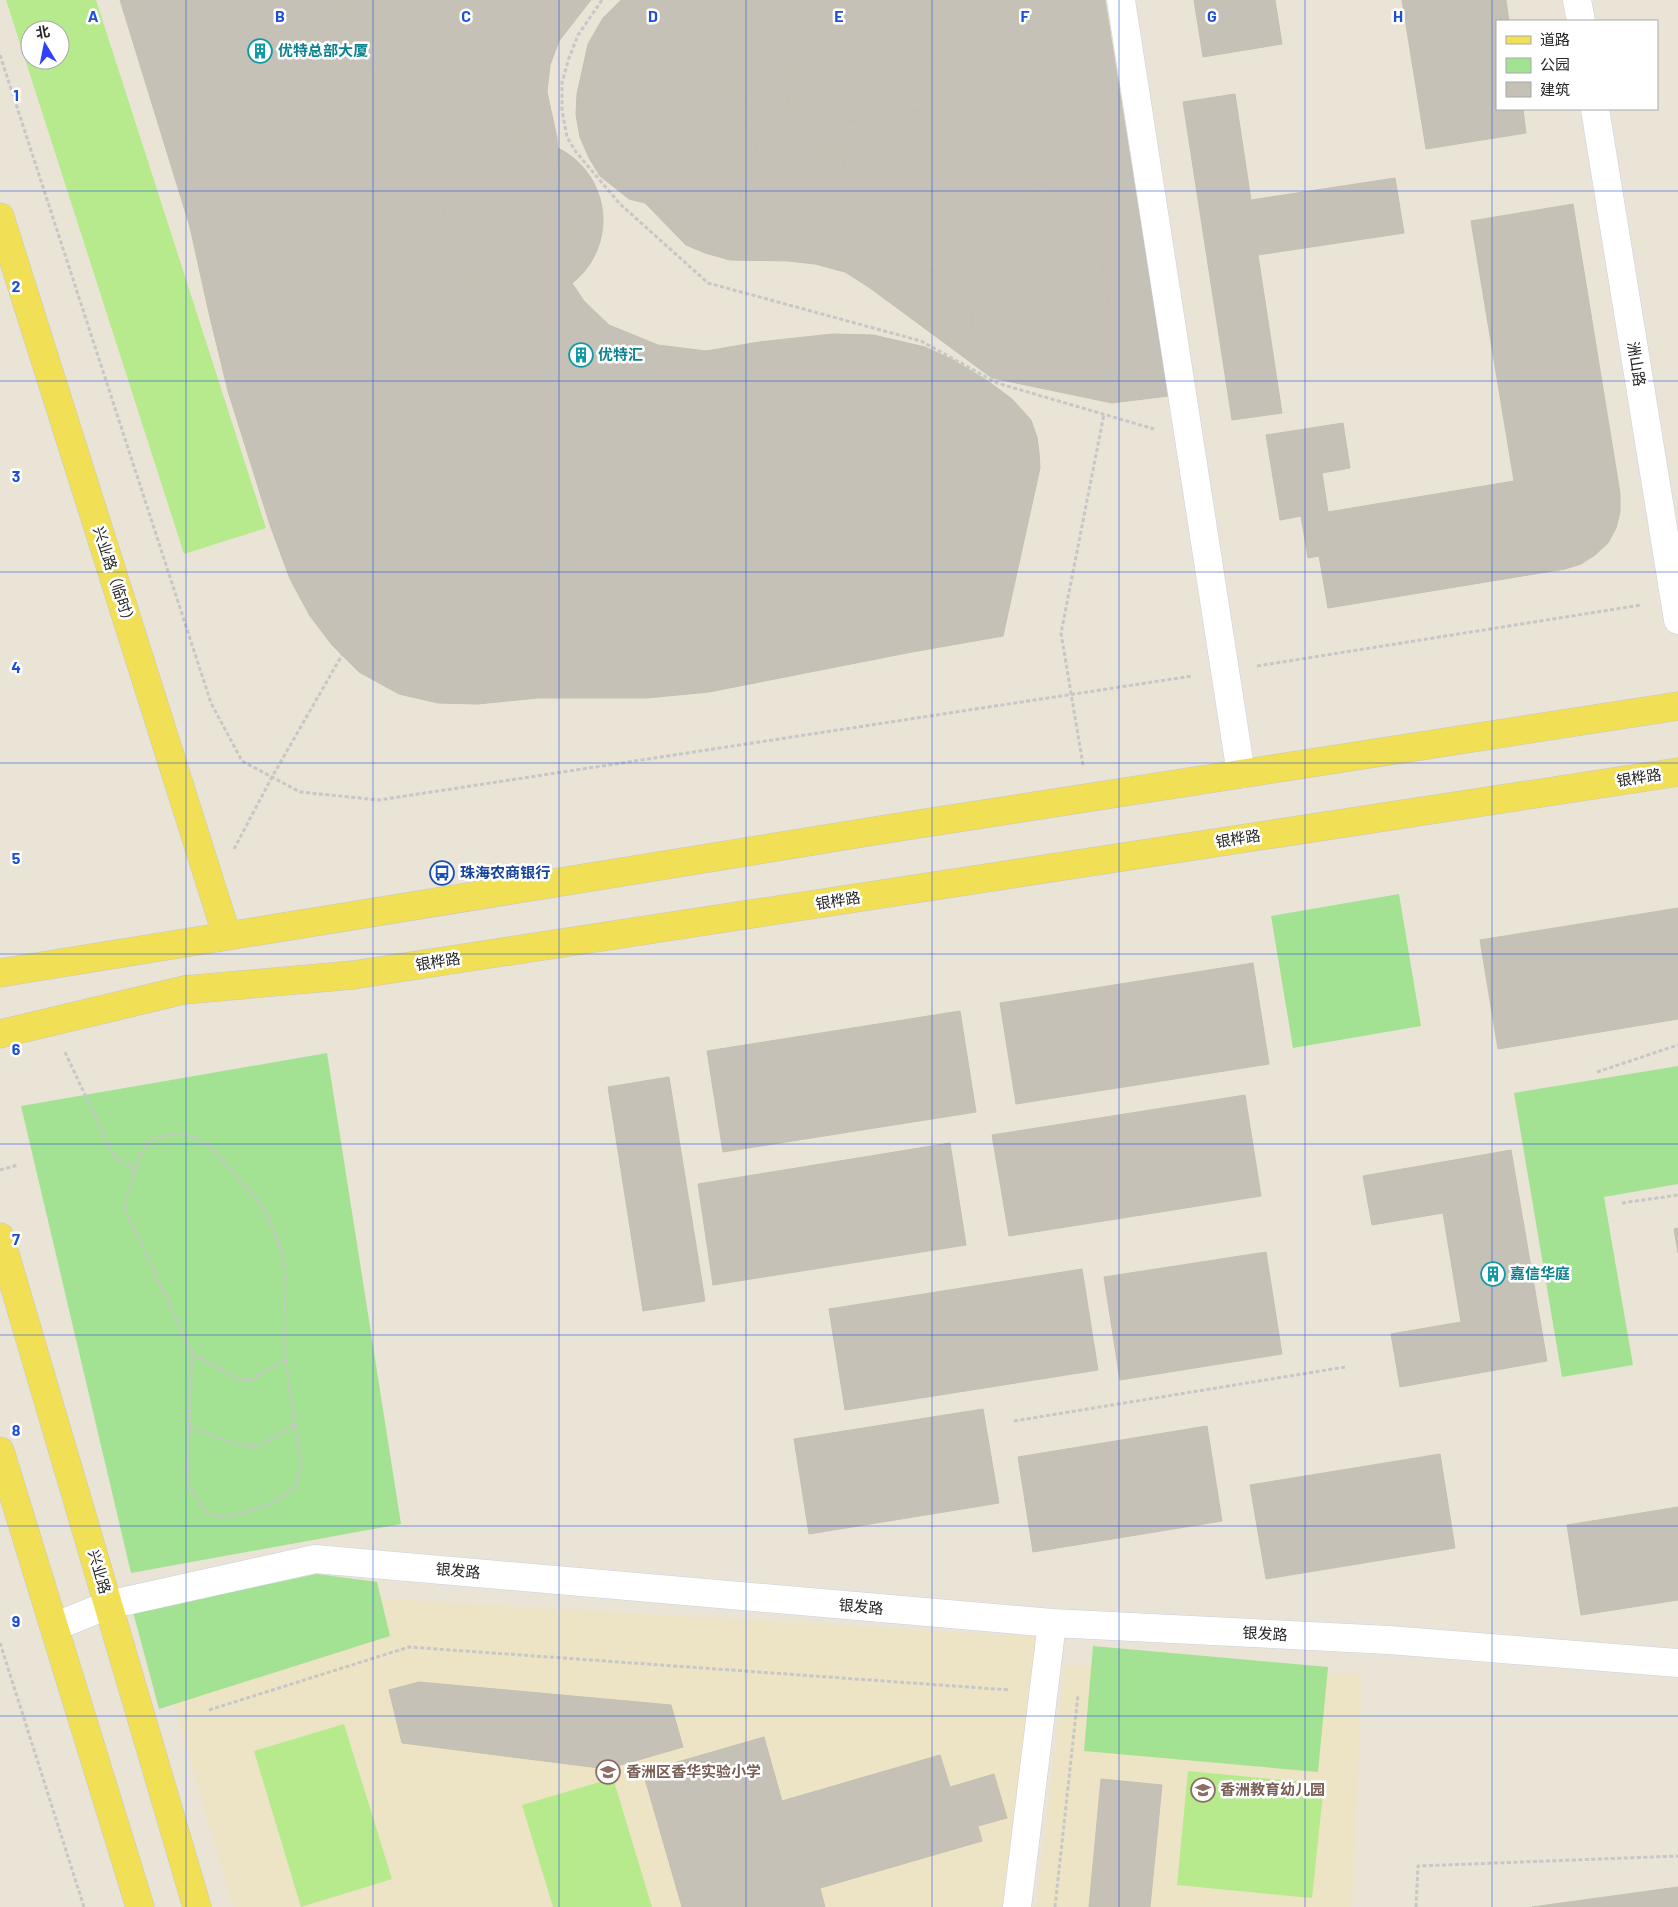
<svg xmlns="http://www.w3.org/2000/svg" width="1678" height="1907" font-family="Barlow,'Noto Sans SC',sans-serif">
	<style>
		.education { fill: #ece4c5 }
		.green { fill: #a3e292 }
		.pitch { fill: #b7ea8d; fill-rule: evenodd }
		.building { fill: #c5c1b7; stroke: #c4c0b1 }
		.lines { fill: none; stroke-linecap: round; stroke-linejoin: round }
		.minor-casing { stroke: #cdcee0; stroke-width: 29 }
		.major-casing { stroke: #c7c7c7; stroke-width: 29 }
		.path { stroke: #c7c7c7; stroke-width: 3; stroke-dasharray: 4 2.5; stroke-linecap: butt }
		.minor { stroke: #fff; stroke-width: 28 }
		.major { stroke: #f1e055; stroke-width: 28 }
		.grid { fill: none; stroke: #1d4ed8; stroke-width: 1; stroke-opacity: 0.55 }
		.labels { text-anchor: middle; stroke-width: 5; stroke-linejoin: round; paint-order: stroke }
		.culture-label { font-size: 15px; font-weight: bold; fill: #0d838f; stroke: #fff; text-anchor: start }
		.street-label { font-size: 15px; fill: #262626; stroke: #fff }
		.transit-label { font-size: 15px; font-weight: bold; fill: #164399; stroke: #fff; text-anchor: start }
		.education-label { font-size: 15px; font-weight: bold; fill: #785e54; stroke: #fff; text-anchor: start }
		.grid-label { font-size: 16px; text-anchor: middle; font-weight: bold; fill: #1d4ed8; stroke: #fff; stroke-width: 5; stroke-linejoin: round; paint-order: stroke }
	</style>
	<rect width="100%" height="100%" fill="#eae4d7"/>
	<path class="education" d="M320 1595 1041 1637 1006 1907H233L154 1636Z
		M1065 1665 1362 1674 1352 1907H1036Z"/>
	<path class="green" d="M1399 894 1421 1026 1293 1048 1271 916Z
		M327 1053 401 1524 131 1573 21 1106Z
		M1678 1066V1184L1604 1197 1633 1365 1562 1377 1514 1093Z
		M317 1574 377 1582 390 1636 159 1709 133 1612Z
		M1093 1646 1328 1667 1318 1772 1084 1751Z"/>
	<path class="pitch" d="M6 0H96L266 528 184 554ZM30 30H60V60H30Z
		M344 1724 392 1879 301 1907 254 1751Z
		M1188 1771 1324 1784 1312 1898 1177 1885Z
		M613 1778 652 1907H553L522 1805Z"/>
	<path class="building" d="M120 0H591L559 41 550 65 547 92 557 138 562 268 584 301 609 325 658 345 706 351 759 342 832 334 873 335 925 347 953 360 988 381 1012 399 1031 420 1037 437 1039 452 1040 468 1003 636 912 652 709 692 647 698H538L478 704 438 703 399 694 359 672 332 645 310 616 290 579 270 525 228 391 208 309 190 227Z
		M140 0H347L380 103 192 162Z
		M621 0H1105L1168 396 1112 403 992 378 870 288 845 272 815 264 788 261 730 260 705 253 686 245 645 203 629 199 600 176 589 158 580 137 576 115 577 94 588 44 603 18Z
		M1194 0H1275L1282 44 1203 57Z
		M1402 0H1506L1509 21H1497V109H1523L1526 133 1426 149Z
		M927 49 935 108 814 127 817 149 841 146 848 195 743 211 734 159 757 155 753 131 680 103 698 56 729 68 720 91 767 109 789 106 784 70Z
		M1235 94 1251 200 1395 178 1404 233 1258 255 1282 413 1232 420 1183 102Z
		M443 220a80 80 0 1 1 160 0a80 80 0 1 1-160 0Z
		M1084 149 1124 193 1078 236 1102 262 1111 317 975 339 964 266 925 272 917 215 1032 197Z
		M1573 204 1620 493V512L1616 528 1608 543 1595 555 1581 564 1565 569 1328 608 1319 556 1308 558 1301 516 1280 520 1266 435 1343 423 1350 468 1322 473 1328 512 1514 481 1471 221Z
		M1678 908V1019L1498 1049 1480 940Z
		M1253 963 1269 1064 1016 1104 1000 1003Z
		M960 1011 976 1112 723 1152 707 1051Z
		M669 1077 705 1301 643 1311 608 1087Z
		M1245 1095 1261 1196 1009 1236 992 1135Z
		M950 1143 966 1245 713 1285 698 1184Z
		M1511 1150 1547 1361 1400 1387 1391 1334 1461 1322 1443 1213 1372 1225 1363 1176Z
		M1678 1228V1253L1674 1229Z
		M1266 1252 1282 1354 1120 1380 1104 1277Z
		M1082 1269 1098 1370 845 1410 829 1309Z
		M983 1409 999 1503 809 1534 794 1439Z
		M1207 1426 1222 1521 1033 1552 1018 1457Z
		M1440 1454 1455 1548 1266 1579 1250 1485Z
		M1678 1507V1600L1581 1615 1567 1525Z
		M419 1682 671 1705 683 1747 607 1769 402 1743 389 1690Z
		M764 1737 782 1801 940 1755 950 1787 994 1774 1007 1818 978 1826 982 1841 820 1888 825 1907H682L643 1772Z
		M1101 1779 1162 1785 1150 1907H1089Z
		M1678 1887V1907H1532Z"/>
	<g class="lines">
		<g class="minor-casing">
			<path id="minor" d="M1121 0 1241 774
				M1577 0 1581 21
				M1595 109 1678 620
				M54 1627 108 1605 315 1559 1052 1623 1389 1640 1678 1663
				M1017 1907 1052 1623"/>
		</g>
		<g class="major-casing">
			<path id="major" d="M0 217 227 936
				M0 973 893 828 1678 706
				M0 1034 184 990 353 975 1678 772
				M0 1237 197 1907
				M0 1451 140 1907"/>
		</g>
		<path class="path" d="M602 0 578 35 569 58 562 82V110L567 137 576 152 620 204 708 283 921 341 997 383 1154 429
			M0 55 211 703 242 761 300 792 379 800 1192 676
			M1257 666 1641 605
			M1083 765 1061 633 1104 414
			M234 849 272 777 342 655
			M65 1052 114 1157 135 1169 124 1207 192 1353 187 1482 207 1514 228 1517 273 1503 294 1488 301 1463 284 1352 285 1275 282 1251 264 1208 211 1147 187 1134 164 1135 148 1143 138 1159 135 1169
			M1597 1072 1678 1045
			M0 1170 18 1165
			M1622 1203 1678 1195
			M192 1353 240 1380 252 1379 285 1359
			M1014 1421 1345 1367
			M189 1426C208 1433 242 1451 261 1444 273 1440 284 1431 295 1423
			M0 1643 84 1907
			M209 1710 409 1647 1010 1690
			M1055 1907 1078 1695
			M1416 1907 1418 1866 1678 1856"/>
		<use href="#minor" class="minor"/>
		<use href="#major" class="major"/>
	</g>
	<path class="grid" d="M186 0V1907M373 0V1907M559 0V1907M746 0V1907M932 0V1907M1119 0V1907M1305 0V1907M1492 0V1907M0 191H1678M0 381H1678M0 572H1678M0 763H1678M0 954H1678M0 1144H1678M0 1335H1678M0 1526H1678M0 1716H1678"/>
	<defs>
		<g id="building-ring" transform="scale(1.25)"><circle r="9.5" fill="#fff" stroke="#0f9aa8" stroke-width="1.5"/><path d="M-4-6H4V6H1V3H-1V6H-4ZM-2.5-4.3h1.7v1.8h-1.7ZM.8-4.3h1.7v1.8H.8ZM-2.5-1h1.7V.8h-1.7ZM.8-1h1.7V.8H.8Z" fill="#0f9aa8"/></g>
		<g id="bus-ring" transform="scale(1.25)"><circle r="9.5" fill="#fff" stroke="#1a4fb4" stroke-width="1.5"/><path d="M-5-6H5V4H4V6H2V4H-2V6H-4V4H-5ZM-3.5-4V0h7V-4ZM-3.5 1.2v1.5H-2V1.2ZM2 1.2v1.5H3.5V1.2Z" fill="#1a4fb4"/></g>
		<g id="school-ring" transform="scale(1.25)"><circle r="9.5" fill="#fff" stroke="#8d6e63" stroke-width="1.5"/><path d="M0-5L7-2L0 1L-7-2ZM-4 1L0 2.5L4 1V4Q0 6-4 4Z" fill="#8d6e63"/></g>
	</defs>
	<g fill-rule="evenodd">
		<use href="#building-ring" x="260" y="51"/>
		<use href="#building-ring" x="581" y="355"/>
		<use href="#bus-ring" x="442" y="873"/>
		<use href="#building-ring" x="1493" y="1274"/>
		<use href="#school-ring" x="608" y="1772"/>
		<use href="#school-ring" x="1203" y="1790"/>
	</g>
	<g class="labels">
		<g class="culture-label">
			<text x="278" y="56">优特总部大厦</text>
			<text x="598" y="360">优特汇</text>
			<text x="1510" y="1279">嘉信华庭</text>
		</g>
		<g class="street-label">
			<text transform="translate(1636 364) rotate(81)" y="5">洲山路</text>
			<text transform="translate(114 577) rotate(72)" y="5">兴业路（临时）</text>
			<text transform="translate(1639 778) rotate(-9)" y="5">银桦路</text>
			<text transform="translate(1238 839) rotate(-9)" y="5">银桦路</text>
			<text transform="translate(838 901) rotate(-9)" y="5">银桦路</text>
			<text transform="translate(438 962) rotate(-9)" y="5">银桦路</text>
			<text transform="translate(458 1571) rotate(5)" y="5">银发路</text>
			<text transform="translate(99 1572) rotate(74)" y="5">兴业路</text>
			<text transform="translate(861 1607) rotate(5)" y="5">银发路</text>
			<text transform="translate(1265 1634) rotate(3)" y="5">银发路</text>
		</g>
		<g class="transit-label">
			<text x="460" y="878">珠海农商银行</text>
		</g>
		<g class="education-label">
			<text x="626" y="1777">香洲区香华实验小学</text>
			<text x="1220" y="1795">香洲教育幼儿园</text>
		</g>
	</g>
	<g class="grid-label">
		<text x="93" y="22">A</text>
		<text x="280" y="22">B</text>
		<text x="466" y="22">C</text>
		<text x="653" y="22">D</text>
		<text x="839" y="22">E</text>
		<text x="1025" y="22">F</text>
		<text x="1212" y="22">G</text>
		<text x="1398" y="22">H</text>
		<text x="16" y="101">1</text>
		<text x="16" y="292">2</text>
		<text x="16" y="482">3</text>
		<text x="16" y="673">4</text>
		<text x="16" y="864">5</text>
		<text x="16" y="1055">6</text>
		<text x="16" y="1245">7</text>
		<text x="16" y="1436">8</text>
		<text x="16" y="1627">9</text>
	</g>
	<rect x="1496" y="20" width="162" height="90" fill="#ffffff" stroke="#a8a8a8"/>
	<rect x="1506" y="36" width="25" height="8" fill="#f1e055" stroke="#a8a8a8"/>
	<text x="1540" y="45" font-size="15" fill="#262626">道路</text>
	<rect x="1506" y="58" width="25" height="15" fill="#a3e292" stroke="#a8a8a8"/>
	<text x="1540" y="70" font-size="15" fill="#262626">公园</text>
	<rect x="1506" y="82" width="25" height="15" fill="#c5c1b7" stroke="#a8a8a8"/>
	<text x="1540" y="95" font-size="15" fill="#262626">建筑</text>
	<g transform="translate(45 45) rotate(350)"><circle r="24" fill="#ffffff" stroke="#a8a8a8"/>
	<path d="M0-4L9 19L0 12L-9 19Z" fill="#3340fb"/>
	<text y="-8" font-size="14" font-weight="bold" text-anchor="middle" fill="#262626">北</text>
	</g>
</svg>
